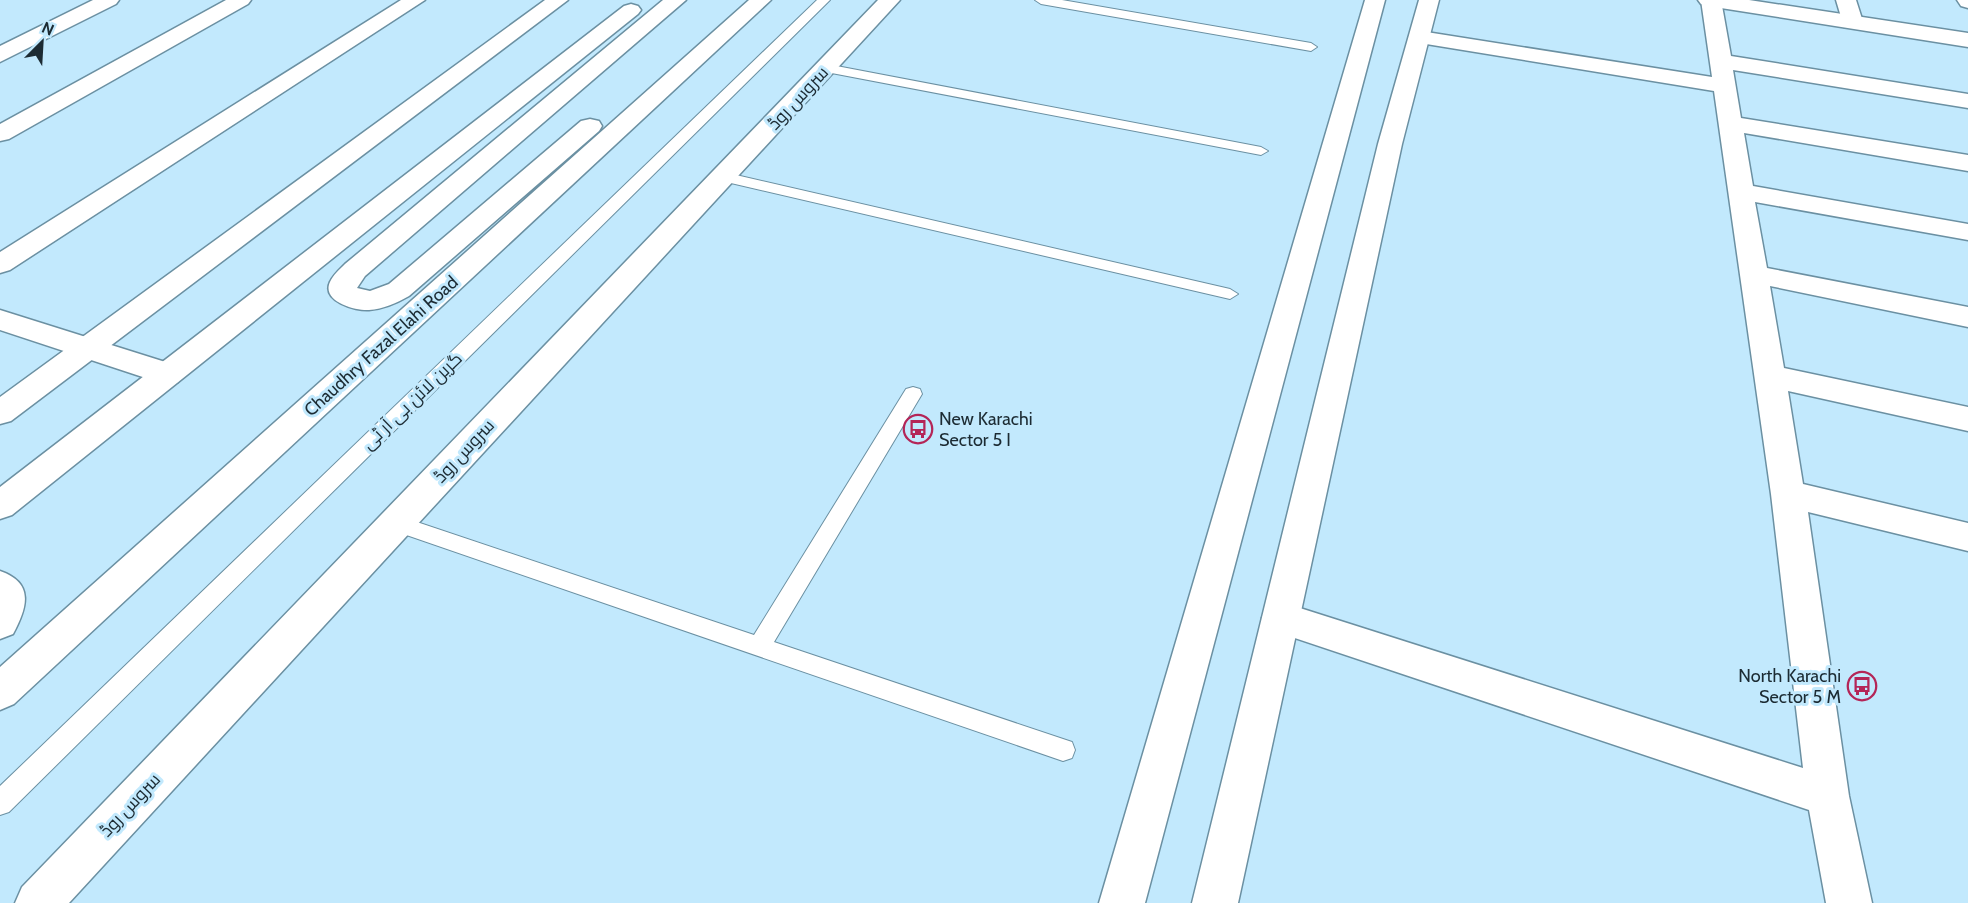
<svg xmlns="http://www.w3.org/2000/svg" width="1968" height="903" font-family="Cabin,Cairo,sans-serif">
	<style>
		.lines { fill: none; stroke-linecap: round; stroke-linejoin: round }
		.lane-casing { stroke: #6b90a2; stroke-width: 2 }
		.street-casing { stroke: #6b90a2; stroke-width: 3 }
		.secondary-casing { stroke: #6b90a2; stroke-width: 3 }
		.primary-casing { stroke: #6b90a2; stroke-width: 3 }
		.lane { fill: #fff; fill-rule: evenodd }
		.street { fill: #fff; fill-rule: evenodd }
		.secondary { fill: #fff; fill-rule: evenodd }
		.primary { fill: #fff; fill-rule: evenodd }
		.labels { text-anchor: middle; stroke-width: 6; stroke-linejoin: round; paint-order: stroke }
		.street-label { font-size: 18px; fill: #1c2b33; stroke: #c2e9fd }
		.poi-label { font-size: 18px; fill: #1c2b33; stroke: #c2e9fd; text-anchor: start }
	</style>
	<rect width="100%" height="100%" fill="#c2e9fd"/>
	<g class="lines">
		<g class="lane-casing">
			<path id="lane" d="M817 0H830L9 812 0 815V786Z
				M1035 0H1062L1311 43 1317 47 1311 51 1041 4Z
				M826 64 1261 147 1268 151 1261 155 821 71V65Z
				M723 172 1230 289 1238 294 1230 299 718 180 715 177 718 174Z
				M913 387 920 389 922 394 774 642 1072 742 1075 750 1072 758 1063 761 389 529 386 523 389 517 396 515 754 635 906 389Z"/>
		</g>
		<g class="street-casing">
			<path id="street" d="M93 0H119L116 4 0 62V46Z
				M401 0H425L10 270 0 273V252Z
				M545 0H568L11 421 0 424V397Z
				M878 0H900L69 903H15L22 887Z
				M1701 0H1721L1731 56 1968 94V108L1733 70 1741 118 1968 155V171L1744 133 1753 186 1968 224V240L1755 202 1767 268 1968 307V327L1770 286 1784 368 1968 407V431L1788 391 1803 484 1968 523V551L1808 512 1849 796 1872 903H1826L1809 810 1268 629 1262 618 1268 607 1281 602 1803 768 1771 494 1714 91 1420 43 1412 42 1409 37 1412 32 1420 31 1712 77Z
				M1836 0H1856L1863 22 1860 27H1844Z
				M1957 0H1968V8L1961 6Z"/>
		</g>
		<g class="secondary-casing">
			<path id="secondary" d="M226 0H251L248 4 9 139 0 141V124Z
				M1365 0H1385L1145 903H1099Z
				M1419 0H1439L1402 144 1238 903H1192L1378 144Z
				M1698 0H1749L1968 33V47L1708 6 1701 4Z
				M0 310 178 366 182 374 178 382 167 385 0 330Z"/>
		</g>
		<g class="primary-casing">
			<path id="primary" d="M663 0H686L365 276 357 288 370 291 389 284 581 121 590 119 599 121 602 126 599 131 409 296C397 303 383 309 369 310 355 311 321 301 330 282 333 275 340 269 345 264Z
				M749 0H771L14 704 0 710V667Z
				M631 4 638 6 641 10 638 14 12 515 0 519V487L624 6Z
				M0 571C35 583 27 608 13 634L0 639Z"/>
		</g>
		<use href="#lane" class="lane"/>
		<use href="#street" class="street"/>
		<use href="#secondary" class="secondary"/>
		<use href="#primary" class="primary"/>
	</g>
	<defs>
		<g id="bus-ring" transform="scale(1.5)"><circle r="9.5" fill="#c2e9fd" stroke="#b42557" stroke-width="1.5"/><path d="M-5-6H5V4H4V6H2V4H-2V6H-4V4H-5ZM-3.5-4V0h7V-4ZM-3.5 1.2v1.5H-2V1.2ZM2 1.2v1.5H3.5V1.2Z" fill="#b42557"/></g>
	</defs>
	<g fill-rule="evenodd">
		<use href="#bus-ring" x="918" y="429"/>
		<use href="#bus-ring" x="1862" y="686"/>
	</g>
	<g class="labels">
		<g class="street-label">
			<text transform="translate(798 98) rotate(-47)" y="6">سروس روڈ</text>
			<text transform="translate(381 346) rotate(-42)" y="6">Chaudhry Fazal Elahi Road</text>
			<text transform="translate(412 401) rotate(-44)" y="6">گرین لائن بی آر ٹی</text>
			<text transform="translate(464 451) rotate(-47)" y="6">سروس روڈ</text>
			<text transform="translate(130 805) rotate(-47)" y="6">سروس روڈ</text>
		</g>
		<g class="poi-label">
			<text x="939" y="425">New Karachi<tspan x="939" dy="21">Sector 5 I</tspan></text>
			<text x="1841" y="682" text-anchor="end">North Karachi<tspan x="1841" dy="21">Sector 5 M</tspan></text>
		</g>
	</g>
	<g transform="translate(42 42) rotate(24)" stroke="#c2e9fd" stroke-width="4.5" paint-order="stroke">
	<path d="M0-4.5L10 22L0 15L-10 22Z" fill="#1c2b33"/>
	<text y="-9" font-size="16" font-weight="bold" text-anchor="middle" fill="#1c2b33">N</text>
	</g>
</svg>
